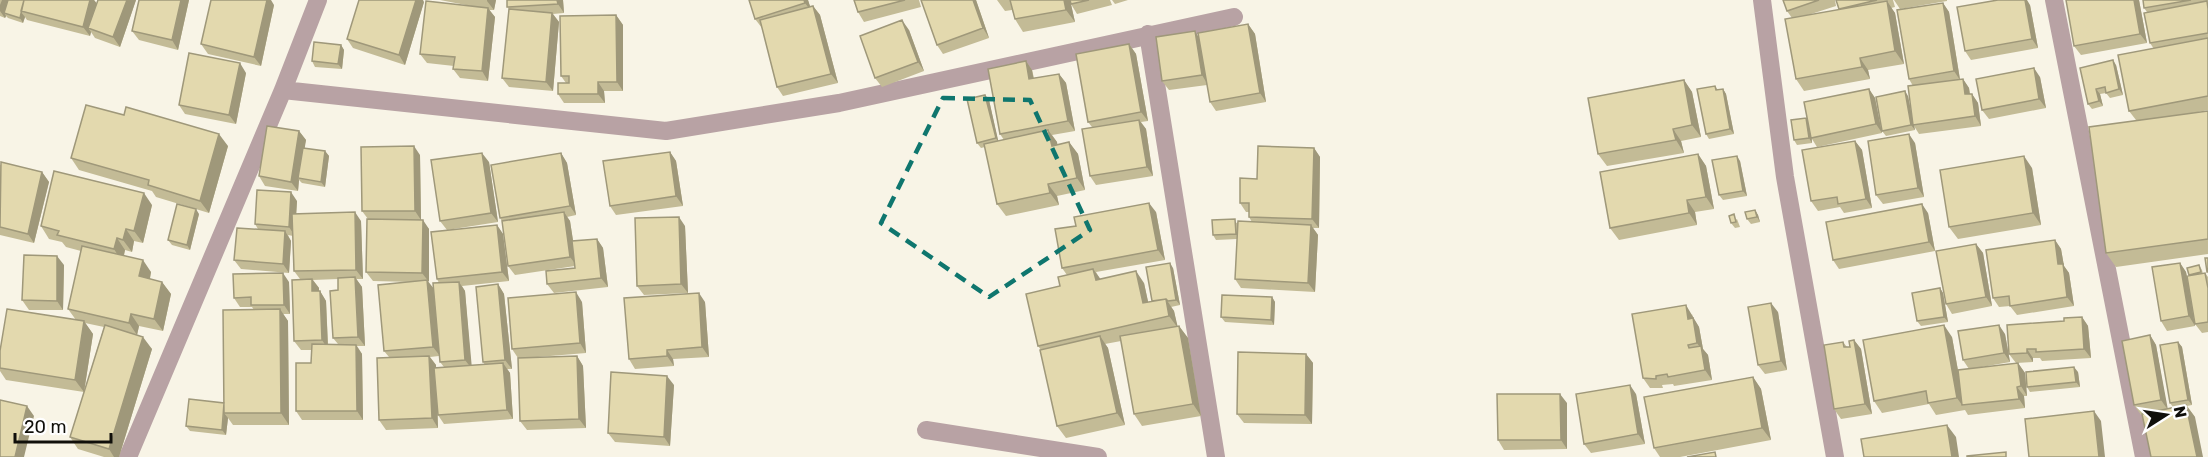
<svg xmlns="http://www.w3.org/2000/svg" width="2208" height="457" font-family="Rubik,sans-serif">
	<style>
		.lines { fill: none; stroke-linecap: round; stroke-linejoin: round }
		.street { stroke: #b8a2a4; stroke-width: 18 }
		.wall { fill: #c3bb96; fill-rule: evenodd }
		.shaded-wall { fill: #9f987a }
		.building { fill: #e3d9ae; stroke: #9f987a; stroke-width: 1.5 }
		.marked { fill: none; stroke: #0f766e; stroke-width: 4.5; stroke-dasharray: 12 8; stroke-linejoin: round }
	</style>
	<rect width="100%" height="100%" fill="#f8f4e6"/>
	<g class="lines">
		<path class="street" d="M1762 0 1785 177 1835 457
			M2054 0 2144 457
			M1148 34 1216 457
			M283 90 666 131 839 103 1234 17
			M926 430 1098 457
			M128 457 283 90 318 0"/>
	</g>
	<path class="wall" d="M0 0H94L97 4 98 0H136L120 47 95 38 91 32 90 36 27 20 25 17 23 23 8 18 6 16 5 18 0 16Z
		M139 0H189L178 50 139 40 132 31Z
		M440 0H496L494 10H489L495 17 488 81 460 78 453 69 454 66 427 63 420 54 471 6Z
		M563 0 564 13 553 14 559 22 553 91 509 87 502 78 509 9 507 7Z
		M749 0H808L810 7 813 6 820 15 838 83 783 96 777 87 762 28 755 19Z
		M854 0H919L921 7 864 22 858 12Z
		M976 0 989 38 943 54 937 45Z
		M997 0H1070L1075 22 1023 32 1015 19 1012 10 1005 11Z
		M1070 0H1110L1112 5 1077 14 1071 4Z
		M1112 0H1128L1115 4Z
		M1783 0H1835L1836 6 1808 15 1839 10 1836 0H1893L1895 7 1891 8 1895 13 1904 64 1868 70 1870 79 1804 91 1796 79 1792 18 1787 11Z
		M1894 0H1947V1L1900 9Z
		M2139 0 2147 43 2081 55 2074 46Z
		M2143 0H2208V110L2193 113 2208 111V254L2116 267 2106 253 2136 120 2129 111 2154 49 2150 43 2147 12 2144 8Z
		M424 2 405 65 353 48 347 39Z
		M1943 3 1949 12 1960 79H1963L1969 88 1970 94H1972L1978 103 1981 126 1919 134 1914 126 1915 130 1886 136 1882 131 1908 96 1911 113 1913 86 1909 79Z
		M274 5 261 66 208 54 201 44Z
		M2030 5 2038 48 1971 60 1965 51Z
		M616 15 623 25V91H604L605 103H564L558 94 566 83 561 76Z
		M1248 24 1255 34 1266 102 1216 111 1210 102 1207 85 1169 90 1162 81 1199 37Z
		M909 30 924 71 882 87 875 78Z
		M1129 44 1136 54 1148 121 1141 122 1146 129 1153 176 1096 185 1090 176 1092 127 1088 122Z
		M341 45 344 50 342 69 315 67 312 61Z
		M1026 61 1032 70 1034 78 1059 74 1066 83 1075 131 1052 135 1057 142V145L1069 142 1078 154 1085 190 1057 196 1059 205 1006 216 997 204 985 147 981 148 977 143 985 95 989 100 998 141 1004 140 1000 134Z
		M2116 65 2123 95 2110 98 2106 93 2100 94 2103 106 2092 109 2088 104 2080 68Z
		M246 73 236 124 185 114 179 105Z
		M2040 77 2046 108 1989 119 1982 110Z
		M1684 80 1692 92 1701 137 1681 141 1684 153 1607 166 1598 154Z
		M1715 86 1718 90 1723 89 1726 94 1734 134 1709 139 1706 134Z
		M1869 89 1875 98 1882 133 1817 147 1812 139V143L1797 145 1794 140 1806 118 1807 120Z
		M299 131 306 140 304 148 325 151 329 156 325 187 302 183 299 180 298 191 265 186 259 176Z
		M1855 141 1862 150 1872 208 1844 213 1840 207 1818 211 1811 201Z
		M1915 143 1924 197 1883 204 1876 195Z
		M228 146 209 213 156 197 152 191 79 170 71 158Z
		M1314 148 1320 157 1319 228H1313L1318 235 1315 292 1241 288 1235 279 1237 239 1216 240 1213 235 1238 222H1252L1249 217V212H1246L1240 203 1257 179Z
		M670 152 676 161 683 206 616 215 610 206Z
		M561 153 567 163 576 215 567 217 570 221 573 241 597 239 603 248 608 287 554 293 547 284 575 268V266L515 275 508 266 502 221 500 218Z
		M1698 154 1706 166 1714 209 1695 212 1697 225 1619 240 1610 228Z
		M420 155 421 220 429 229 428 282 434 289 439 283 437 279 497 225 503 234 509 281 462 286 465 291 471 366 485 365 483 362 498 284 504 294 512 369H507L510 373 513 419 444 424 438 415 437 405 438 428 386 430 379 420 389 357 384 351 412 282 373 281 366 272 368 219 362 211ZM439 356 440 362 444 367 436 368V365L430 357Z
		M1740 161 1747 196 1723 200 1719 195Z
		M489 162 498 222 447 230 440 221Z
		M0 165 42 172 49 182 34 243 0 235Z
		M2032 168 2041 225 1958 239 1949 227Z
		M297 201 296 214 361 221 363 279H356L362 287 365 346H357L362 354 363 420H302L296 411 311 363 312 350H301L294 341 300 279 294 271 293 236 288 235 291 241 289 273 241 269 234 260 258 229 255 224ZM338 279V290L333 338 338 344H328L326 301 320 291H319V288L313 280Z
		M152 205 143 243 134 241 132 252 125 250 124 256 151 272 150 279 162 282 171 294 163 331 139 326 137 335 130 333 152 349 119 457H104L78 449 70 437 104 327 85 323 93 334 84 392 6 380 0 371V351L76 320 68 309 81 251 66 247 62 242 49 239 41 226Z
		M1755 210 1758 215 1760 222 1751 224 1747 219Z
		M1156 212 1165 260 1096 272 1100 279 1144 283 1148 302 1152 301 1173 268 1180 305 1171 307 1174 311 1177 326H1179L1188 338 1201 416 1142 426 1134 414 1121 341 1105 344 1108 348 1125 425 1066 438 1057 426 1041 350 1038 346 1060 286 1067 275 1062 268Z
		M1928 213 1935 251 1839 269 1833 260Z
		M199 214 190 250 172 245 168 240Z
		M1737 219 1740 227 1735 228 1731 223Z
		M685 226 688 293 644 295 637 286Z
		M2055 240 2061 249 2064 266 2069 273 2074 306 2017 315 2010 306 1999 307 1993 298Z
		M1976 244 1983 253 1992 306 1952 314 1946 304Z
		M2180 263 2186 272 2187 276H2189L2199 265 2202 270 2203 274 2205 273 2208 277V332L2202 333 2195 324 2192 307 2195 326 2167 331 2161 321Z
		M64 265 63 310H29L22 300Z
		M289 282 290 314H283L288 321 289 425H233L228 418 226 435 190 431 186 426 224 403 254 310 252 307H240L234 298Z
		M1940 288 1943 293 1948 322 1921 326 1917 321Z
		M1272 297 1275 302 1274 325 1225 322 1221 317Z
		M582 302 586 353 526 358 577 356 583 366 586 428 527 430 520 421 518 358 512 349Z
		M705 302 709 357 673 359 674 366 635 369 629 359Z
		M1778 312 1787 370 1765 374 1758 365Z
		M1692 314 1693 318 1699 327 1703 349 1708 355 1712 380 1674 386 1673 384 1662 385 1663 388H1650L1643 378Z
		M2082 317 2088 326 2091 358 2042 361 2040 358H2033V362L2016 363 2009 354 2064 321Z
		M2005 334 2010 362 1976 368 2018 363 2025 373 2027 396H2024L2025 408 1968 415 1965 410 1936 415 1929 404 1882 413 1874 401 1952 337 1958 370 1969 369 1963 360Z
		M2150 335 2156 345 2167 409 2173 407 2170 403 2178 342 2182 347 2192 405 2187 406 2195 417 2141 415 2134 405Z
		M1854 340 1861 349 1872 414 1841 419 1834 409 1843 342 1847 347H1850Z
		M1306 354 1313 363 1312 424 1244 423 1237 414Z
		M2078 372 2080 387 2030 392 2027 387Z
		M1753 377 1761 389 1771 440 1680 457H1660L1654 448Z
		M674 385 670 446 615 442 608 433Z
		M1636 394 1645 444 1591 453 1584 444Z
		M1567 403V449L1504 450 1498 440Z"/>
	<path class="shaded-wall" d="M2 0H11L4 13 6 16 5 18 0 11V5Z
		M90 0H94L98 5 88 28 91 32 90 36 83 27Z
		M127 0H136L120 47 113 37Z
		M181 0H189L178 50 172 40Z
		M267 0H271L274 5 261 66 254 57Z
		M416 0H423L424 2 405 65 399 55Z
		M487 0H496L494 10 487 1Z
		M557 0H563L564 13 558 4Z
		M804 0H808L812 12 805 3Z
		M973 0H976L989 38 983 28Z
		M1064 0H1070L1075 22 1066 10Z
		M2025 0H2027L2030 5 2038 48 2032 39Z
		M2134 0H2139L2147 43 2140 34Z
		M1887 1 1895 13 1904 64 1895 51Z
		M1943 3 1949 12 1960 80 1954 71Z
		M813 6 820 15 838 83 831 74Z
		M488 8 495 17 488 81 482 71Z
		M21 12 25 17 23 23 20 18Z
		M552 13 559 22 553 91 546 82Z
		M616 15 623 25V91L617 82Z
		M902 20 909 30 924 71 918 62Z
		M1248 24 1255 34 1266 102 1260 93Z
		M1195 31 1201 41 1208 85 1202 75Z
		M1129 44 1136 54 1148 121 1141 112Z
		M341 45 344 50 342 69 338 64Z
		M1860 58 1868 70 1870 79 1862 67Z
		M2113 60 2116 65 2123 95 2119 89Z
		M1026 61 1032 70 1035 88 1029 79Z
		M240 63 246 73 236 124 229 115Z
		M2034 68 2040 77 2046 108 2039 99Z
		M1059 74 1066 83 1075 131 1068 121Z
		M1963 79 1969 88 1971 104 1965 94Z
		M1684 80 1692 92 1701 137 1692 125Z
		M598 82 604 91 605 103 598 94Z
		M1723 89 1726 94 1734 134 1730 129Z
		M1869 89 1875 98 1882 133 1876 124Z
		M2096 89 2100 94 2103 106 2099 101Z
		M1905 91 1908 96 1915 130 1911 125Z
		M1972 94 1978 103 1981 126 1975 116Z
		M985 95 989 100 999 144 996 138Z
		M1806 118 1810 123 1812 143 1809 138Z
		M1139 120 1146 129 1153 176 1147 167Z
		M1673 129 1681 141 1684 153 1676 140Z
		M1048 130 1057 142 1060 158 1052 146Z
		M299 131 306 140 300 178H298L299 180 298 191 291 182Z
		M219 134 228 146 209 213 200 201Z
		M1909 134 1915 143 1924 197 1918 188Z
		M1855 141 1862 150 1872 208 1866 199Z
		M1069 142 1078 154 1085 190 1077 178Z
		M414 146 420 155 421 220 415 211Z
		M1314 148 1320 157 1319 228 1312 219Z
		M325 151 329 156 325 187 321 182Z
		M670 152 676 161 683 206 676 196Z
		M482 153 489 162 498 222 491 213Z
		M561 153 567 163 576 215 570 206Z
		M1698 154 1706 166 1714 209 1706 197Z
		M1737 156 1740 161 1747 196 1743 191Z
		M2024 156 2032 168 2041 225 2033 213Z
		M42 172 49 182 34 243 28 234Z
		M1048 184 1057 196 1059 205 1050 193Z
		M291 192 297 201 295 236 289 227Z
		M144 193 152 205 143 243 134 231Z
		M1687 200 1695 212 1697 225 1689 213Z
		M1149 203 1156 212 1165 260 1158 250Z
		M1922 204 1928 213 1935 251 1929 242Z
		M196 209 199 214 190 250 187 245Z
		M1755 210 1758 215 1760 222 1757 217Z
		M355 212 361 221 363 279 356 270Z
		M564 212 570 221 577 266 570 257Z
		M679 217 685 226 688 293 681 284Z
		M423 220 429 229V282L422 273Z
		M497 225 503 234 509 281 502 272Z
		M1311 225 1318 235 1315 292 1308 283Z
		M126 229 134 241 132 252 123 240Z
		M285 231 291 241 289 273 283 264Z
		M117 238 125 250 122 262 114 249Z
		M597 239 603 248 608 287 601 278Z
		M2055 240 2061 249 2064 266 2069 273 2074 306 2067 297 2058 264Z
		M1976 244 1983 253 1992 306 1986 297Z
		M57 256 64 265 63 310 57 301Z
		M143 260 151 272 148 288 139 276Z
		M1170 263 1173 268 1180 305 1176 300Z
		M2180 263 2186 272 2195 326 2189 316Z
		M1093 269 1102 281 1096 280Z
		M1136 271 1144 283 1151 315 1143 303Z
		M283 273 289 282 290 314 284 305Z
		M355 277 362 287 365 346 358 337Z
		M312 279 319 288V301L312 291Z
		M427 280 434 289 440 356 433 347Z
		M162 282 171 294 163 331 154 319Z
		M459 282 465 291 472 369 465 360Z
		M498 284 504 294 512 369 505 360Z
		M1940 288 1943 293 1948 322 1944 317Z
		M320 291 326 301 328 349 322 340Z
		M576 292 582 302 586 353 580 343Z
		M699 293 705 302 709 357 702 347Z
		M1272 297 1275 302 1274 325 1271 320Z
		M1166 299 1174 311 1178 328 1169 316Z
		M1771 303 1778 312 1787 370 1781 361Z
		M1686 305 1699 327 1703 349 1708 355 1712 380 1705 370 1702 350 1697 343 1688 319Z
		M280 309 288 321 289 425 281 413Z
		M131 314 139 326 137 335 129 323Z
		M2082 317 2088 326 2091 358 2084 349Z
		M84 321 93 334 84 392 75 380Z
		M1944 325 1952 337 1964 405H1962L1957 398Z
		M1999 325 2005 334 2010 362 2004 353Z
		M1179 326 1188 338 1201 416 1193 404Z
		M2150 335 2156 345 2168 410 2161 400Z
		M1100 336 1108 348 1125 425 1117 413Z
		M143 337 152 349 119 457H114L109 449Z
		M1854 340 1861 349 1872 414 1865 404Z
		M2178 342 2182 347 2192 405 2188 400Z
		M356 345 362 354 363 420 357 411Z
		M2027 349 2033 358V362L2027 353Z
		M667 350 673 359 674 366 667 356Z
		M1306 354 1313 363 1312 424 1305 415Z
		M429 356 436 365 438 428 432 418Z
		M577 356 583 366 586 428 579 419Z
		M503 363 510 373 513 419 507 410Z
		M2018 363 2025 373 2027 396 2021 386Z
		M2074 367 2078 372 2080 387 2076 382Z
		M667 376 674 385 670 446 664 437Z
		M1753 377 1761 389 1771 440 1762 428Z
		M1630 385 1636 394 1645 444 1638 434Z
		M2017 387 2024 396 2025 408 2019 399Z
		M1560 394 1567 403V449L1561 440Z
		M2186 405 2195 417 2203 457H2197Z
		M27 406 34 416 24 457H15Z
		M2094 411 2101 421 2105 457H2099Z
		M224 413 228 418 226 435 222 430Z
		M1947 425 1956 437 1959 457H1952Z"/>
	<path class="building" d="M8 0H24L20 18 4 13Z
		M24 0H90L83 27 21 11Z
		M98 0H127L113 37 88 28Z
		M139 0H181L172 40 132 31Z
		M211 0H267L254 57 201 44Z
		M359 0H416L399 55 347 39Z
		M507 0H557L558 4 507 7Z
		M749 0H804L805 3 755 19Z
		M854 0H905L858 12Z
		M921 0H973L983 28 937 45Z
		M1010 0H1064L1066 10 1015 19Z
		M1070 0H1089L1071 4Z
		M1783 0H1819L1787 11Z
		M1836 0H1877L1839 9Z
		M1998 0H2025L2032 39 1965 51 1957 7Z
		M2066 0H2134L2140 34 2074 46Z
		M2143 0H2191L2144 8Z
		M426 1 488 8 482 71 453 69 455 57 420 54Z
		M1887 1 1895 51 1860 58 1862 67 1796 79 1785 19Z
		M2207 1 2208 9V33L2150 43 2144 13Z
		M1943 3 1954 71 1909 79 1897 10Z
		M813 6 831 74 777 87 760 20Z
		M509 9 552 13 546 82 502 78Z
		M616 15 617 82H598V94H558V83H569V76H561L560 16Z
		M902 20 918 62 875 78 860 36Z
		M1248 24 1260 93 1210 102 1198 33Z
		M1195 31 1202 75 1162 81 1156 37Z
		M2208 38V96L2129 111 2118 55Z
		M314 42 341 45 338 64 312 61Z
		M1129 44 1141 112 1088 122 1076 54Z
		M189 53 240 63 229 115 179 105Z
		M2113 60 2119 89 2106 93 2105 87 2096 89 2099 101 2088 104 2080 68Z
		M1026 61 1029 79 1059 74 1068 121 1000 134 988 69Z
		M2034 68 2039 99 1982 110 1976 79Z
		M1963 79 1965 94H1972L1975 116 1913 125 1908 86Z
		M1684 80 1692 125 1673 129 1676 140 1598 154 1588 98Z
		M1715 86 1716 90 1723 89 1730 129 1706 134 1697 89Z
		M1869 89 1876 124 1811 138 1804 102Z
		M1905 91 1911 125 1882 131 1876 97Z
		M985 95 996 138 977 143 967 99Z
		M86 105 124 115 126 107 219 134 200 201 148 185 149 180 71 158Z
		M2208 111V239L2106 253 2089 127Z
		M1806 118 1809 138 1794 140 1791 120Z
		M1139 120 1147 167 1090 176 1082 129Z
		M267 126 299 131 291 182 259 176Z
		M1048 130 1052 146 1069 142 1077 178 1048 184 1050 193 997 204 984 144Z
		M1909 134 1918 188 1876 195 1868 141Z
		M1855 141 1866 199 1838 204 1837 197 1811 201 1802 150Z
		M414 146 415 211H362L361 147Z
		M1258 146 1314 148 1312 219 1249 217V203H1240V178L1257 179Z
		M303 148 325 151 321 182 298 178Z
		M670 152 676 196 610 206 603 161Z
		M482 153 491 213 440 221 431 160Z
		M561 153 570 206 500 218 491 165Z
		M1698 154 1706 197 1687 200 1689 213 1610 228 1600 172Z
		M1737 156 1743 191 1719 195 1712 160Z
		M2024 156 2033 213 1949 227 1940 170Z
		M1 162 42 172 28 234 0 227Z
		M54 171 144 193 134 231 126 229 123 240 117 238 114 249 57 235 59 231 41 226Z
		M257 190 291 192 289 227 255 224Z
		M1149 203 1158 250 1062 268 1055 229 1076 226 1074 217Z
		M177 204 196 209 187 245 168 240Z
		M1922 204 1929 242 1833 260 1826 222Z
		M1755 210 1757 217 1747 219 1745 212Z
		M355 212 356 270 294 271 292 214Z
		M564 212 570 257 508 266 502 221Z
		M1734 214 1736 222 1731 223 1729 216Z
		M679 217 681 284 637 286 635 218Z
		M367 219 423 220 422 273 366 272Z
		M1235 219 1236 234 1213 235 1212 220Z
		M1238 221 1311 225 1308 283 1235 279Z
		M497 225 502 272 437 279 431 232Z
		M237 228 285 231 283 264 234 260Z
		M597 239 601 278 547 284 546 271 575 268 572 241Z
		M2055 240 2058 264H2063L2067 297 2010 306 2009 296 1993 298 1986 250Z
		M1976 244 1986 297 1946 304 1936 251Z
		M82 246 143 260 139 276 162 282 154 319 131 314 129 323 68 309Z
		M24 255 57 256V301L22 300Z
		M2205 258H2208V272H2207Z
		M1170 263 1176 300 1168 301 1166 299 1152 301 1146 267Z
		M2180 263 2189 316 2161 321 2152 267Z
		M2199 265 2201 272 2189 275 2187 268Z
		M1093 269 1096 280 1136 271 1143 303 1166 299 1169 316 1038 346 1026 294 1060 286 1058 277Z
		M283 273 284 305H251V297L234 298 233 274Z
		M2205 273 2208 288V322L2195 324 2187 276Z
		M355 277 358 337 333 338 330 291 338 290V278Z
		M312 279V291H320L322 340 294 341 292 280Z
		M427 280 433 347 384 351 378 285Z
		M459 282 465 360 440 362 433 283Z
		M498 284 505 360 483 362 476 287Z
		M1940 288 1944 317 1917 321 1912 293Z
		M576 292 580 343 512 349 508 298Z
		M699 293 702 347 667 350V356L629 359 624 298Z
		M1222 295 1272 297 1271 320 1221 317Z
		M1771 303 1781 361 1758 365 1748 307Z
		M1686 305 1688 319 1693 318 1697 343 1688 345 1689 348 1701 346 1705 370 1668 377 1667 374 1656 376V379L1643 378 1632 314Z
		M7 309 84 321 75 380 0 368V351Z
		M280 309 281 413H224L223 310Z
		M2082 317 2084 349 2036 352V349H2027V353L2009 354 2007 325 2064 321V318Z
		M105 325 143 337 109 449 70 437Z
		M1944 325 1957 398 1928 403 1926 391 1874 401 1863 340Z
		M1999 325 2004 353 1963 360 1958 331Z
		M1179 326 1193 404 1134 414 1120 336Z
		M2150 335 2161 400 2134 405 2122 341Z
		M1100 336 1117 413 1057 426 1040 350Z
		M1854 340 1865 404 1834 409 1824 345 1843 342 1844 347H1850L1849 341Z
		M2178 342 2188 400 2170 403 2160 345Z
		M312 344 356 345 357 411H296V363H311Z
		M1238 352 1306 354 1305 415 1237 414Z
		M429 356 432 418 379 420 377 358Z
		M577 356 579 419 520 421 518 358Z
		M503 363 507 410 438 415 434 368Z
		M2018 363 2021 386 2017 387 2019 399 1962 405 1958 370Z
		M2074 367 2076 382 2027 387 2026 372Z
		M611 372 667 376 664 437 608 433Z
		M1753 377 1762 428 1654 448 1644 397Z
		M1630 385 1638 434 1584 444 1576 394Z
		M1497 394H1560L1561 440H1498Z
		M189 399 224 403 222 430 186 426Z
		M0 400 27 406 15 457H0Z
		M2186 405 2197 457H2151L2142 414Z
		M2094 411 2099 457H2029L2025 419Z
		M1947 425 1952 457H1864L1861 439Z
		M1715 452 1716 457H1687Z
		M2006 452V457H1967V456Z"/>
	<path class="marked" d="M943 98 1030 100 1090 230 989 297 881 223Z"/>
	<g transform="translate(2166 415) rotate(78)" stroke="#ffffff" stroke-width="4.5" paint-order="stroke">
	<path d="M0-4.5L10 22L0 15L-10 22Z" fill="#100f0a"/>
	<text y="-9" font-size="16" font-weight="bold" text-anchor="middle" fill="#100f0a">N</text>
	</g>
	<path d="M15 433v9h96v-9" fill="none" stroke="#100f0a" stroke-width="3"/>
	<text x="24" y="433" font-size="18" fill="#100f0a" stroke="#ffffff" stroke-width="4.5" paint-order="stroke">20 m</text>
</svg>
